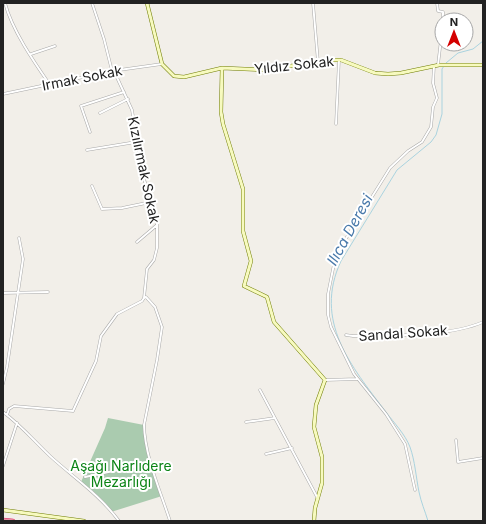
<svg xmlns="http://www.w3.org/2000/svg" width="486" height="524" font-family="Inter,sans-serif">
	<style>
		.cemetery { fill: #aacbaf }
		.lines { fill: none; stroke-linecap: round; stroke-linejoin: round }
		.stream { stroke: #aad3df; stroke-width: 1 }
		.street-casing { stroke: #a9a9a9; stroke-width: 3 }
		.secondary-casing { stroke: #707d05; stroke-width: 4 }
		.highway-casing { stroke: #dc2a67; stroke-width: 4.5 }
		.street { stroke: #fff; stroke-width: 2 }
		.secondary { stroke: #f7fabf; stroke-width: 3 }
		.highway { stroke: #e892a2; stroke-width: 3.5 }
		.labels { text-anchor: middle; stroke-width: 4; stroke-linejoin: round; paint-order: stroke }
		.street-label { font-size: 14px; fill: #222; stroke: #fff }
		.park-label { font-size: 14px; fill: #0c8416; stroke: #fff }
		.water-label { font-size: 15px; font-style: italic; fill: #4a7aab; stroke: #fff }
	</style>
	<rect width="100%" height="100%" fill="#f2efe9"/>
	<path class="cemetery" d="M108 418 144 425C145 449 154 473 162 496L111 512 92 490 81 482 105 428Z"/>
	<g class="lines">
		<path class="stream" d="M446 63 458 53 473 49 483 41
			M428 521C425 511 421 502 419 492 416 477 415 461 410 447 405 434 394 423 386 412 351 366 313 321 341 261L397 170 431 142 436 135 442 114V69L444 66"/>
		<g class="street-casing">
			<path id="street" d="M5 3C12 30 34 62 50 85
				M92 3 104 39 112 71
				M313 3 318 62
				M437 3 438 11 443 12V20
				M31 54 55 46
				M438 65 442 31
				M3 94 112 71 162 64
				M100 113 128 99
				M336 124 339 60
				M90 132 81 106 124 92
				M87 150 136 142
				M92 186 102 209 122 208 151 202
				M137 242 157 225
				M3 293 48 292
				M144 298 146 297 155 307 162 327 157 360 144 425C145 457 160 490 170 521
				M346 335 353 336C390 335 449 337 483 322
				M325 380 357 379
				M3 384 7 367 23 259 19 238
				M260 390 317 497
				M3 412C21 425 34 441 50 456 74 478 99 494 119 521
				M7 415 9 409 14 406 73 411 96 361 101 336 117 314 142 301 144 298 147 269 154 260 157 248V220L143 176 132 110 114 71
				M246 422 275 418
				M456 440 458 462 483 458
				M266 454 292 448
				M3 466 17 423
				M85 477 151 463
				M415 490 405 444 386 414 354 374 331 327 328 315V294L335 259 345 240 390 168 408 151 422 142 431 127 433 107 437 98 433 83 434 66"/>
		</g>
		<g class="secondary-casing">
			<path id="secondary" d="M147 3 162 64 174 76 184 77 222 68 266 70 328 60H341L375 73 388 74 401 73 439 65H483
				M222 68 221 112 223 124 243 189V231L251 261 244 286 267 297 274 322 325 380 316 405 314 427 322 457V483L315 508 314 521
				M3 510 84 521"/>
		</g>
		<g class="highway-casing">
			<path id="highway" d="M3 520 13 521"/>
		</g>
		<use href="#street" class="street"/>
		<use href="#secondary" class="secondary"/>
		<use href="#highway" class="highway"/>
	</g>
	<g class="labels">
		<g class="street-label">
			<text transform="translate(294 65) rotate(-6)" y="5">Yıldız Sokak</text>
			<text transform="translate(82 78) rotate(-11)" y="5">Irmak Sokak</text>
			<text transform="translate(144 170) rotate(78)" y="5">Kızılırmak Sokak</text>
			<text transform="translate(403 333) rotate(-4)" y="5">Sandal Sokak</text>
		</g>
		<g class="park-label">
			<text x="121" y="471">Aşağı Narlıdere<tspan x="121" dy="16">Mezarlığı</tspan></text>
		</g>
		<g class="water-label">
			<text transform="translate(350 230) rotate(-61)" y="5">Ilıca Deresi</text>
		</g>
	</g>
	<rect width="486" height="524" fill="none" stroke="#222222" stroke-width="8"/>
	<g transform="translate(454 32)"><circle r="19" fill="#ffffff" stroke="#a7a7a7"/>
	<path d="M0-3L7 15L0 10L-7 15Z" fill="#d40000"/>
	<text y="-6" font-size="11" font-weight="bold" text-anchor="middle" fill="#222222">N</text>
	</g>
</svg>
